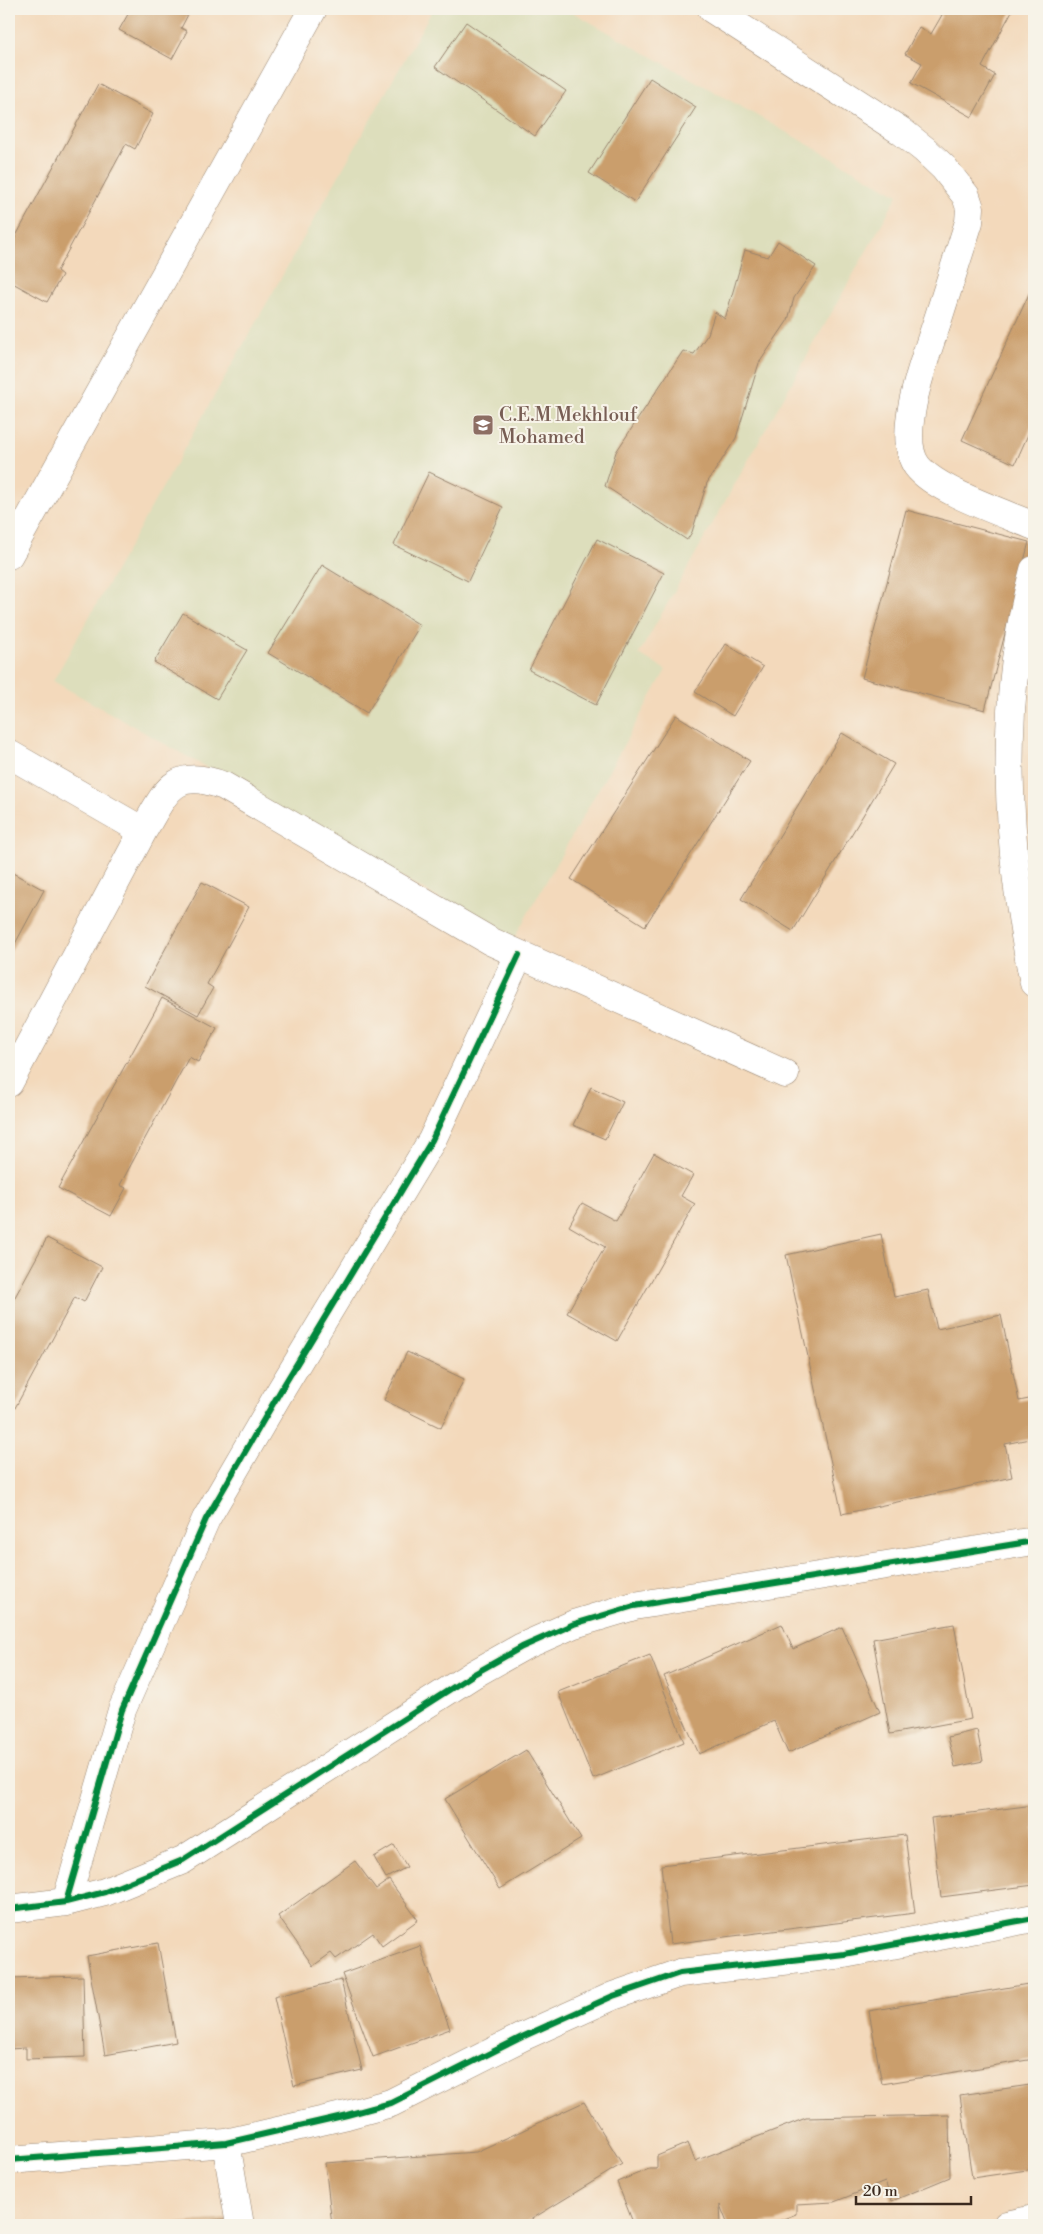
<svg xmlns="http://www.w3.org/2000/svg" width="1043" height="2234" font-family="'Libre Bodoni',serif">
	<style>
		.built { fill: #dddebc }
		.building { fill: #ca9e6c }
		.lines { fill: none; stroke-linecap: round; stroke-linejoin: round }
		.minor-casing { stroke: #97826c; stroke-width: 29 }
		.minor { stroke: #fff; stroke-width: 28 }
		.cycleway-casing { stroke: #f7f3e8; stroke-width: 9 }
		.cycleway { stroke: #00873e; stroke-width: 6 }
		.labels { text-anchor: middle; stroke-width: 4; stroke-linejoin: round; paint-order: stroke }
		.education-label { font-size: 19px; fill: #785e54; stroke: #f7f3e8; text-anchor: start }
	</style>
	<rect width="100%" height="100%" fill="#f7f3e8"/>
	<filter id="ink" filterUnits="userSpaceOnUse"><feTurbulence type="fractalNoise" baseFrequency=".02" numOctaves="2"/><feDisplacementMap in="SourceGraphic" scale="10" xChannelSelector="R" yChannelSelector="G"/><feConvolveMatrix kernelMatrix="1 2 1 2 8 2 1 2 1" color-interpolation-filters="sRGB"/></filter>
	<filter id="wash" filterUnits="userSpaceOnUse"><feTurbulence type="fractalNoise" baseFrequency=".0096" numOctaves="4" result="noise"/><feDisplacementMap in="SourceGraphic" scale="20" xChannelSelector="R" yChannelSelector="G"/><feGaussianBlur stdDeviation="1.12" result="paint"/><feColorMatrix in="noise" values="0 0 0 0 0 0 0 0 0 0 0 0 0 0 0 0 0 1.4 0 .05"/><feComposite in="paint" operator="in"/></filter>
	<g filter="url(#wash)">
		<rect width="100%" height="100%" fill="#f3d9bb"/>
		<path class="built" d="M433 9H567L898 195 639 654 666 670 513 940 53 681Z"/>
		<g id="blocks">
			<path class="building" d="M131 9H191L181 28 187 31 172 59 119 30Z
				M932 9H1013L982 67 995 75 972 117 911 83 922 63 905 54 919 27 931 34 942 15Z
				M466 22 566 91 535 136 435 67Z
				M650 78 696 107 635 202 589 173Z
				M98 84 153 114 135 149 126 144 57 271 62 275 47 302 9 281V249Z
				M778 241 816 266 794 298 788 320 759 363 736 438 707 483 692 532 687 540 605 486 616 452 683 351 694 354 708 334 715 312 725 319 745 250 768 257Z
				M1034 283V421L1015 464 962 440Z
				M429 472 503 507 468 581 394 545Z
				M906 510 1029 542 985 710 862 678Z
				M597 539 664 573 596 705 529 670Z
				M322 565 420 625 367 713 268 653Z
				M183 613 247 650 217 699 154 662Z
				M726 644 763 667 733 716 695 692Z
				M676 715 750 761 645 926 571 879Z
				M842 733 894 764 793 931 741 899Z
				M9 871 44 890 9 955Z
				M202 882 249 907 207 984 213 988 198 1015 145 986Z
				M162 998 217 1028 198 1062 189 1057 120 1185 126 1188 111 1216 58 1188Z
				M591 1087 623 1102 605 1139 573 1125Z
				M654 1153 693 1175 681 1196 695 1204 617 1341 567 1313 605 1247 569 1226 582 1203 616 1221Z
				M881 1234 894 1297 928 1290 937 1329 1001 1315 1019 1401 1034 1398V1438L1005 1444 1012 1477 842 1514 786 1255Z
				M47 1238 102 1267 84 1302 75 1297 9 1419V1308Z
				M407 1352 464 1379 441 1428 384 1400Z
				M782 1624 793 1649 842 1627 880 1712 788 1753 774 1721 699 1754 664 1676Z
				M954 1624 971 1719 890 1734 873 1639Z
				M650 1655 684 1742 593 1779 558 1692Z
				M977 1730 983 1761 955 1767 948 1737Z
				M526 1750 581 1839 500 1889 445 1799Z
				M1034 1805V1885L941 1897 931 1818Z
				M905 1835 915 1913 670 1944 661 1865Z
				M394 1845 407 1867 386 1878 374 1857Z
				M355 1861 376 1889 389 1880 418 1920 382 1946 373 1933 336 1959 331 1953 313 1966 278 1916Z
				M158 1943 176 2042 105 2055 87 1956Z
				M420 1946 450 2029 373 2057 342 1974Z
				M83 1976 85 2057 26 2059V2048L9 2049V1978Z
				M341 1980 362 2070 294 2086 274 1997Z
				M1034 1983V2059L882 2084 869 2011Z
				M1030 2085 1034 2115V2169L972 2178 960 2095Z
				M584 2102 622 2164 522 2225H332L325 2163 476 2152Z
				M949 2115 950 2177 892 2201 885 2182 834 2202 796 2204V2214L776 2222 728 2225 720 2205 721 2225H634L617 2182 649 2169H657V2156L688 2143 695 2161 806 2118Z
				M238 2218V2225H169V2224Z"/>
		</g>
	</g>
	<g filter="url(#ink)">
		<use href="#blocks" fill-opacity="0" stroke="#97826c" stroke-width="1"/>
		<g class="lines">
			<g class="minor-casing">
				<path id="minor" d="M712 9 901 131 925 150 944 168 966 196 970 208 969 222C959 253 949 285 939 316 928 351 894 434 917 466 936 491 1004 513 1034 526
					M9 555 313 9
					M1034 570C997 702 1006 850 1034 983
					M9 754 143 831
					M9 1083 143 831C166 792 173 766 224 786L490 941 785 1074
					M66 1902 122 1710 206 1519 281 1390 432 1140 519 955
					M9 1909 66 1902 105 1892 183 1860 474 1674 522 1647 574 1624 634 1606 1034 1541
					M226 2143 240 2225
					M9 2160 226 2143 347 2115 391 2103 522 2037 613 1996 680 1973 844 1954 1034 1918
					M1007 2225 1034 2219"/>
			</g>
			<use href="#minor" class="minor"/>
			<g class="cycleway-casing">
				<path id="cycleway" d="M66 1902 122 1710 206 1519 281 1390 432 1140 519 955
					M9 1909 66 1902 105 1892 183 1860 474 1674 522 1647 574 1624 634 1606 1034 1541
					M9 2160 226 2143 347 2115 391 2103 522 2037 613 1996 680 1973 844 1954 1034 1918"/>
			</g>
			<use href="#cycleway" class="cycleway"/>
		</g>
	</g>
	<defs>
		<g id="school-square" transform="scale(1.125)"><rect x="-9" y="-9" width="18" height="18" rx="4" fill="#8d6e63" stroke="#f7f3e8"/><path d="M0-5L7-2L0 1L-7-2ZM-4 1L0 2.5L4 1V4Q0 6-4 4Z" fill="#fff"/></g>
	</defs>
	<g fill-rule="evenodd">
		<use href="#school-square" x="483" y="425"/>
	</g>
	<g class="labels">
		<g class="education-label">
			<text x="499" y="421">C.E.M Mekhlouf<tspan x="499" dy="22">Mohamed</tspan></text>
		</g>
	</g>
	<rect width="1043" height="2234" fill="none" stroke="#f7f3e8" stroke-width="30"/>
	<path d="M856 2196v8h115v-8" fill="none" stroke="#3b2a1e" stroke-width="2.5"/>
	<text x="863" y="2196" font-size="15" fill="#3b2a1e" stroke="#f7f3e8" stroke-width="4" paint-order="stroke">20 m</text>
</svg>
